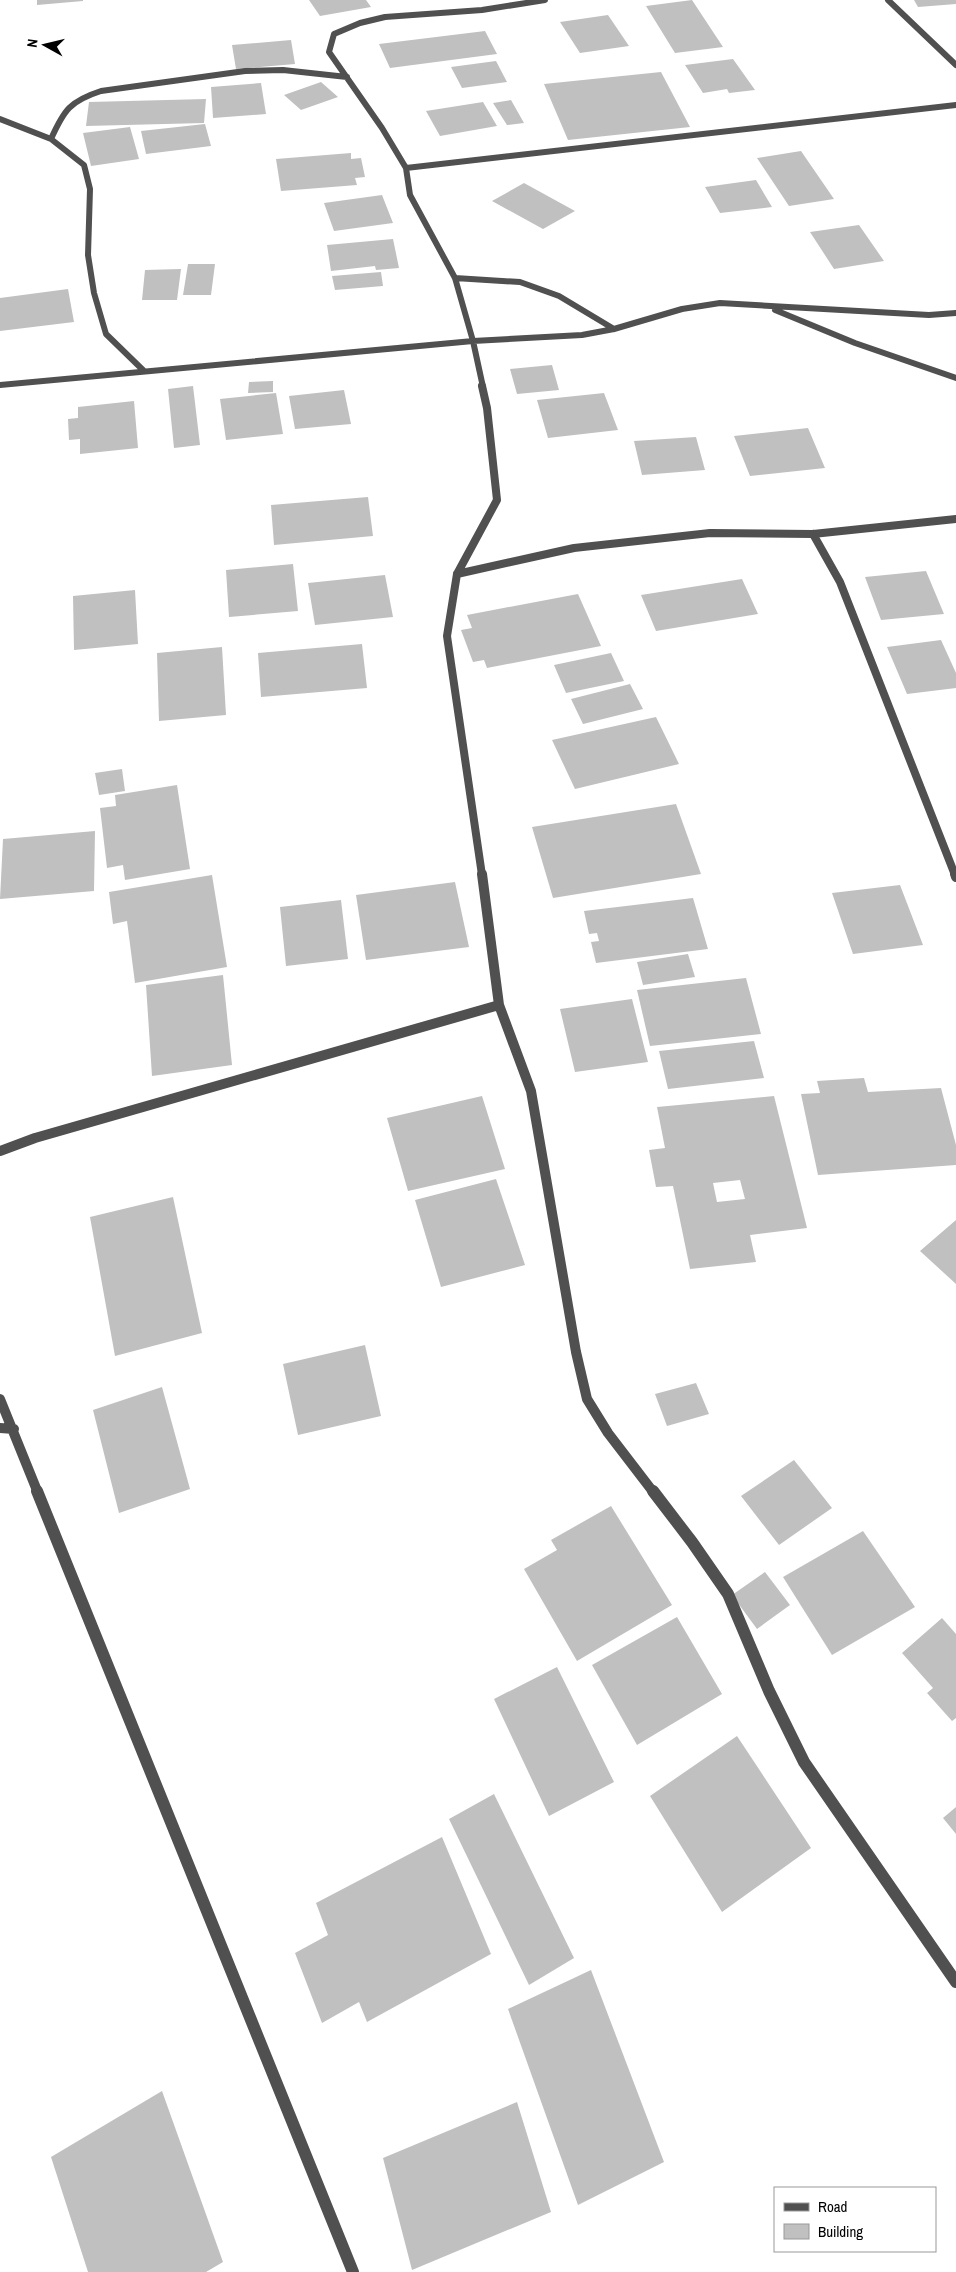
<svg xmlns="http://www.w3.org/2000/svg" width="956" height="2272" font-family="'Archivo Narrow',sans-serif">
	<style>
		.building { fill: #c0c0c0; fill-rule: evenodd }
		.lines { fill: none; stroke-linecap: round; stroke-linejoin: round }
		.minor-far3 { stroke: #505050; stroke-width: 6 }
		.minor-far2 { stroke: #505050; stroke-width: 8 }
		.minor-far1 { stroke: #505050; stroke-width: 10 }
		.minor { stroke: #505050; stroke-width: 12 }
	</style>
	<rect width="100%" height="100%" fill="#fff"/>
	<path class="building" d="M37 0H83V1L37 5Z
		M309 0H366L371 7 320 16Z
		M692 0 723 47 675 53 646 6Z
		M914 0H956V4L918 7Z
		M608 15 629 46 580 53 560 22Z
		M485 31 497 54 390 68 379 44Z
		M291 40 295 64 236 69 232 45Z
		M733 59 755 90 729 93 727 89 703 93 685 65Z
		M496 61 507 82 462 88 451 67Z
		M661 72 690 127 568 140 544 84Z
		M321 82 338 97 301 110 284 95Z
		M261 83 266 114 213 118 211 87Z
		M206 99 204 123 86 126 89 102Z
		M511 100 524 123 507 125 493 103Z
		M483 102 497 126 440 136 426 111Z
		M205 124 211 146 146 154 141 131Z
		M130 127 139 159 91 166 83 133Z
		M801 151 834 199 789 206 757 158Z
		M351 153V159L361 158 365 177 355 178 357 185 281 191 276 159Z
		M756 180 772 207 720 213 705 187Z
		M524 183 575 211 543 229 492 201Z
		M382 195 393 223 334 231 324 203Z
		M859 225 884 261 834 269 810 232Z
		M393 239 399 268 376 270 375 266 331 271 327 245Z
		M188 264H215L211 295H183Z
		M181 269 177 300H142L145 270Z
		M381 272 383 286 335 290 332 276Z
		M68 289 74 322 0 331V298Z
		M552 365 559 390 517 394 510 369Z
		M273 381V392L248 393 249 382Z
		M193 386 200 445 174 448 168 389Z
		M344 390 351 424 295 429 289 396Z
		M276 393 283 434 226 440 220 399Z
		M604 393 618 430 548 438 537 400Z
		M134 401 138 448 80 454V439L69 440 68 419 78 418V407Z
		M808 428 825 468 750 476 734 436Z
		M696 437 705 470 642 475 634 441Z
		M368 497 373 536 274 545 271 505Z
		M293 564 298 611 229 617 226 570Z
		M926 571 944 614 881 620 865 577Z
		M385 575 393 617 315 625 308 583Z
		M742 579 758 614 656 631 641 595Z
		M135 590 138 644 74 650 73 596Z
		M578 594 601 646 487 668 484 660 473 662 461 630 472 628 467 615Z
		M941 640 956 673V688L907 694 887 647Z
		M362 644 367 688 261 697 258 653Z
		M222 647 226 715 159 721 157 653Z
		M611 653 624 681 566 693 554 665Z
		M630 684 643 709 583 724 571 699Z
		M656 717 679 764 575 789 552 740Z
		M122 769 125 791 99 795 95 773Z
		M177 785 190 869 125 880 123 865 107 868 100 808 116 806 115 795Z
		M676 804 701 874 553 898 532 827Z
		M95 831 94 891 0 899 3 839Z
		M212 875 227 967 135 983 127 921 113 924 109 892Z
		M455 882 469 947 366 960 356 895Z
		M900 885 923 945 853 954 832 893Z
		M693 898 708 949 596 963 591 942 599 941 597 933 589 934 584 911Z
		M341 900 348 959 286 966 280 907Z
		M688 954 695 977 643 985 637 962Z
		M223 975 232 1065 152 1076 146 985Z
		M746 978 761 1034 650 1046 637 990Z
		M632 999 648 1062 575 1072 560 1009Z
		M754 1041 764 1078 668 1089 659 1051Z
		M864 1078 868 1092 941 1088 956 1145V1165L818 1175 801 1094 820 1093 817 1081Z
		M482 1096 505 1169 408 1191 387 1118Z
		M774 1096 807 1228 750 1235 756 1262 690 1269 673 1186 656 1187 649 1150 665 1148 657 1107ZM740 1180 745 1199 717 1202 713 1183Z
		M496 1179 525 1265 441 1287 415 1200Z
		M173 1197 202 1333 115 1356 90 1217Z
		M956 1220V1284L920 1251Z
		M365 1345 381 1416 298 1435 283 1364Z
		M696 1383 709 1414 667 1426 655 1394Z
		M162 1387 190 1489 119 1513 93 1410Z
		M794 1460 832 1508 779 1545 741 1496Z
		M611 1506 672 1605 577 1661 524 1569 557 1550 551 1540Z
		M863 1531 915 1607 832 1655 783 1577Z
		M765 1572 790 1605 757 1629 732 1595Z
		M677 1617 722 1694 637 1745 592 1665Z
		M942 1618 956 1634V1718L952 1721 927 1693 933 1688 902 1653Z
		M557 1667 614 1782 549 1816 494 1699Z
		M737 1736 811 1848 722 1912 650 1796Z
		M494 1794 574 1958 529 1985 449 1819Z
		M956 1807V1834L943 1818Z
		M442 1837 491 1954 367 2022 359 2002 322 2023 295 1953 328 1935 316 1903Z
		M591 1970 664 2162 578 2205 508 2009Z
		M162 2091 223 2262 206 2272H88L51 2157Z
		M517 2102 551 2212 412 2270 383 2158Z"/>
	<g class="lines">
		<path class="minor-far3" d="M888 0 956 65
			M0 119 51 139 84 165 90 189 88 255 94 293 106 334 144 371
			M51 139C64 110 70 101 101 91L245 71 283 70 347 77
			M406 168 956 105
			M455 278 520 282 559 296 614 329
			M775 310 855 343 956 378
			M0 385 473 341 582 335 614 329 682 309 720 303 929 315 956 313
			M483 387 473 341 455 278 410 195 406 168 382 128 329 52 334 34 360 23 385 17 482 10 545 0"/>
		<path class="minor-far2" d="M813 534 840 582 955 875
			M457 574 574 548 710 533 813 534 956 519
			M482 875 447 636 457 574 497 500 487 408 482 386"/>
		<path class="minor-far1" d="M482 874 499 1005 531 1091 576 1352 587 1399 608 1433 654 1493
			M955 874 956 877
			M0 1151 35 1138 499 1005
			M0 1399 38 1493
			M0 1428 14 1429"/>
		<path class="minor" d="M37 1491 353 2272
			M653 1491 692 1542 728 1594 769 1691 804 1762 956 1982"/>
	</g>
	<rect x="774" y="2187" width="162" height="65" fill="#ffffff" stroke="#999999"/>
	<rect x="784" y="2203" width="25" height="8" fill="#505050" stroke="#999999"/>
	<text x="818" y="2212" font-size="15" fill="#000000">Road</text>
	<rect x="784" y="2224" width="25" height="15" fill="#c0c0c0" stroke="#999999"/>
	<text x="818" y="2237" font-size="15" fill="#000000">Building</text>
	<g transform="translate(45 45) rotate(278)" stroke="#ffffff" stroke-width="4" paint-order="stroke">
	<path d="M0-4L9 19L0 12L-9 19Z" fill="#000000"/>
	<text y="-8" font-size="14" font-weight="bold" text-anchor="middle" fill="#000000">N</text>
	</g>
</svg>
